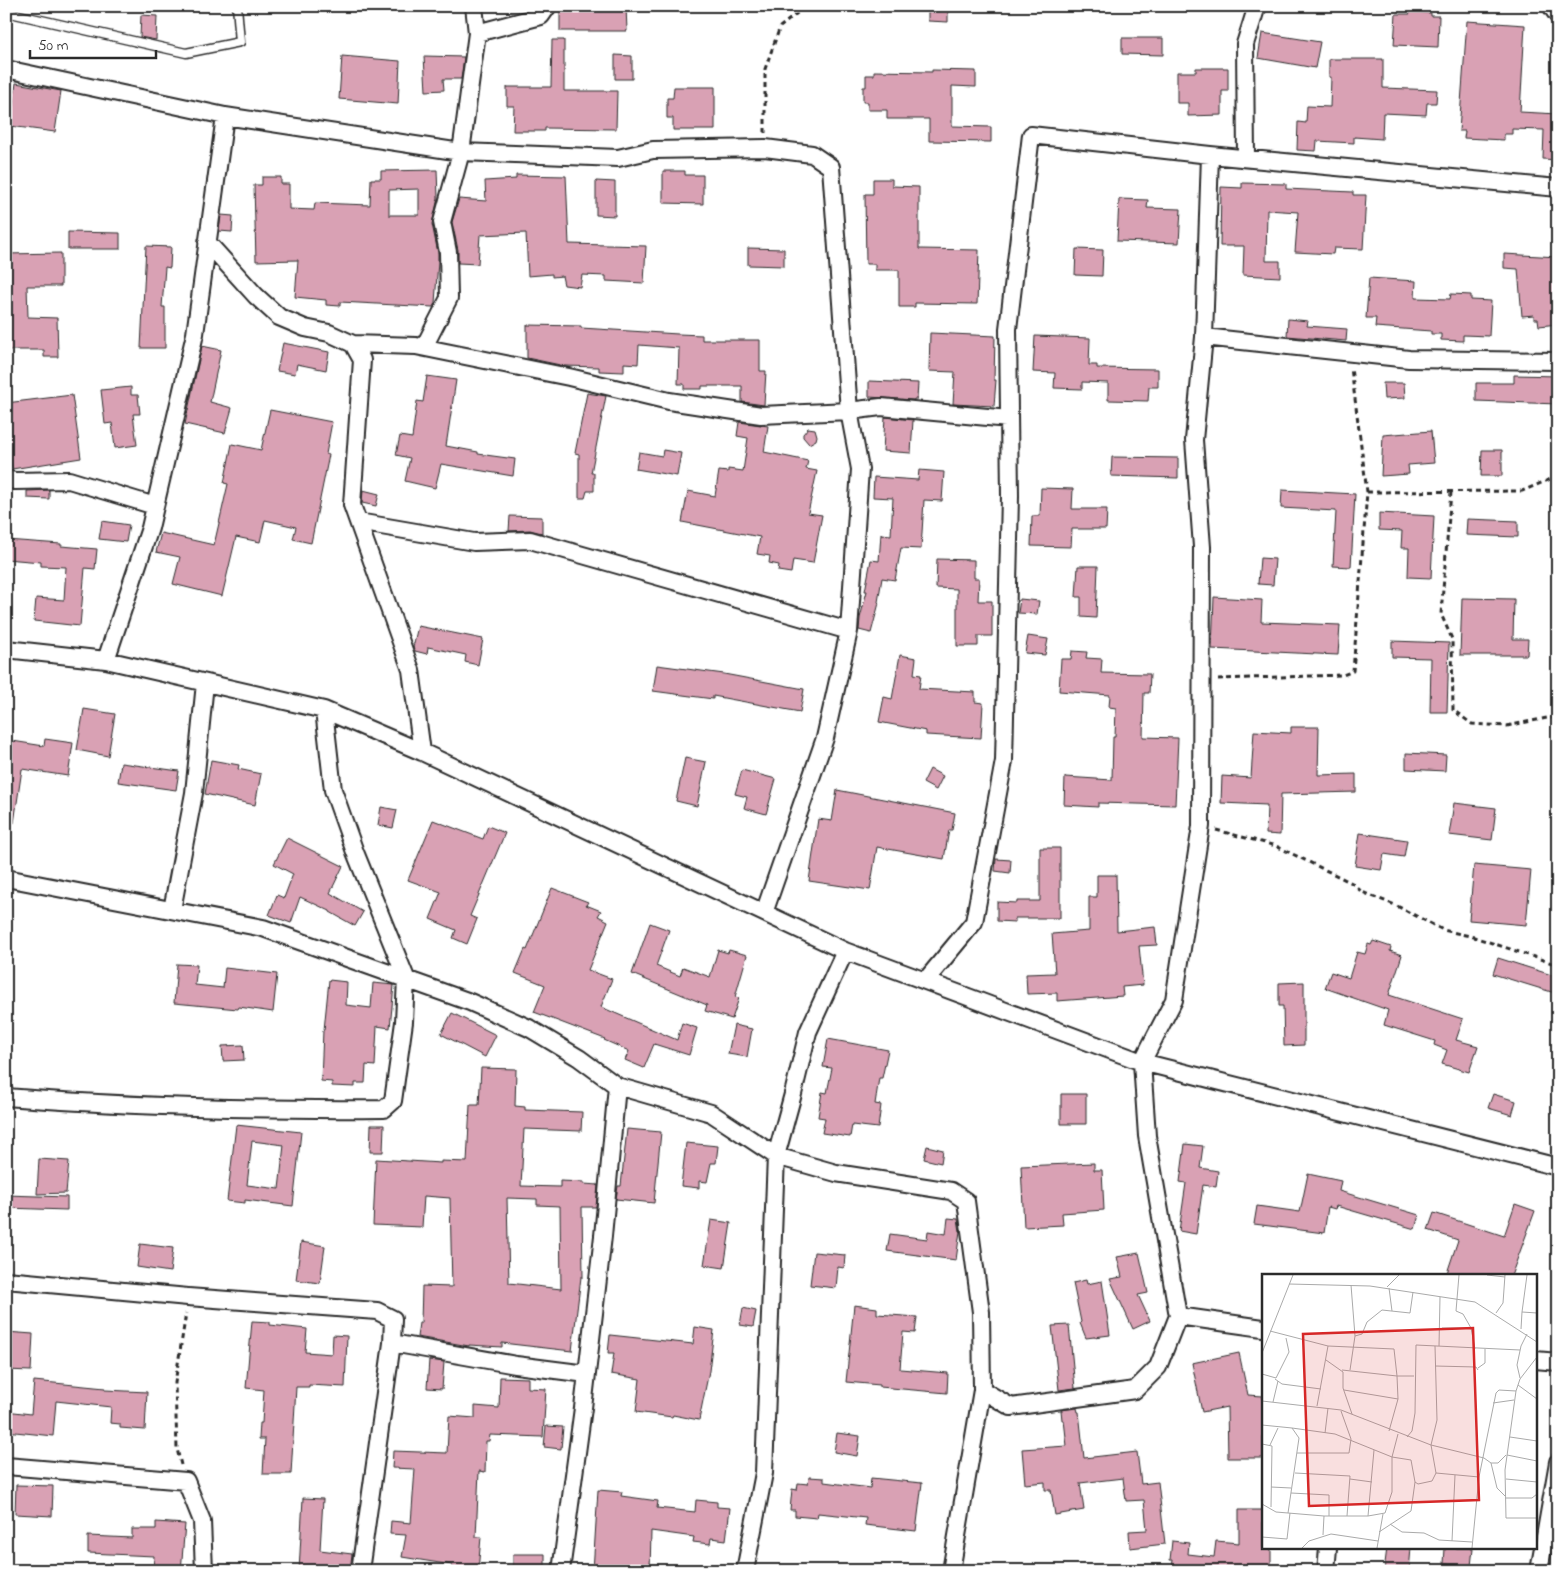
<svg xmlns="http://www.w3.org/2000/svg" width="1564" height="1577" font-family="'Indie Flower',sans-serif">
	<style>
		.building { fill: #d9a1b4; stroke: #2b2b2b; fill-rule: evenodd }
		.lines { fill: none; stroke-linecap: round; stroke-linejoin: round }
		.service-casing { stroke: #2b2b2b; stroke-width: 11 }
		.minor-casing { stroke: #2b2b2b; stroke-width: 20 }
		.path { stroke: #2b2b2b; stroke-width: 3; stroke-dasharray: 5 4; stroke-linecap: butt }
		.service { stroke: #fff; stroke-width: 8 }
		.minor { stroke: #fff; stroke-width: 16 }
		.inset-road { fill: none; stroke: #aaa; stroke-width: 1 }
		.view { fill: #d62828; fill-opacity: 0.15; stroke: #d62828; stroke-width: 2.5 }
		.inset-edge { fill: none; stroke: #2b2b2b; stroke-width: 2.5 }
	</style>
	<rect width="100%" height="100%" fill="#fff"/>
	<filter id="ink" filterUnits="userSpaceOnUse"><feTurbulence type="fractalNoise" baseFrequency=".02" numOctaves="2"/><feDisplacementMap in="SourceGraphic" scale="10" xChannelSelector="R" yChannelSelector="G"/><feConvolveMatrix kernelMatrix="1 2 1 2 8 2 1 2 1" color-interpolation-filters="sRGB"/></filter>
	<g filter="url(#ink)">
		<path class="building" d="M560 6H626L627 31H560Z
			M928 6H948V22L928 21Z
			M1410 12 1431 13V16H1439L1438 47 1394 45 1396 14H1410Z
			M141 15 157 16 156 40 140 37Z
			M1467 21 1525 25 1520 112 1558 114V160L1543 159 1544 130 1512 129V134H1504V140L1464 138 1465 131H1459Z
			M1262 33 1320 42 1315 68 1258 58Z
			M1122 38H1163V55L1122 54Z
			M552 40H564V91H617L616 129 545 128V131H513L514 106H507V87H551Z
			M615 55 632 56V79H615Z
			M342 56 400 61 398 104 339 99Z
			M424 56 464 57 461 79H443L444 90 426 91Z
			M1329 59H1383V88L1437 90 1436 103H1427L1426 115 1383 113 1382 139 1354 137V143L1317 141 1316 151 1297 150 1298 122 1306 123 1307 106 1330 107 1331 77H1329Z
			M1196 68H1228V91H1222V115L1188 116V103H1177V72H1196Z
			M932 70 976 71V87L952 86V126L991 127V142L929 141V119H887V110H868V102H863V87H866V75H874V71L932 72Z
			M16 83 61 91 55 132 10 126Z
			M674 87H715V130H673V118H667V98H673Z
			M437 170 438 198 432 224 438 253V261L435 303 433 307 340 302V306L326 305V300L295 297 298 260 256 261 254 185H262V177H281V184H289V209L314 210 315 203 370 205 371 179H381V171ZM419 189V215H389V190Z
			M663 171H685V175H703V204L663 203Z
			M516 175 566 176 569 244 646 246 644 283 606 281V276L582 275 580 287 564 285 562 276 552 277V274L528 276 526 233 480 235 478 264 458 263V250L452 222 459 199 486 201 485 181 516 179Z
			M873 179H892V186L919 187V249L979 250 977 304 915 303V307H899V270H875V264H866L865 194H873Z
			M596 181 615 182V216L596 215Z
			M1242 183 1286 184V189L1353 192V195H1366L1363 249 1334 248 1333 254 1295 252 1298 212 1267 210 1266 261H1280V277L1243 275 1244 246H1220L1221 187 1242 188Z
			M1119 199 1148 200 1147 208 1181 209 1179 243 1117 241Z
			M221 215 233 216 232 232 219 231Z
			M68 232 120 233V249H68Z
			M146 246 171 247 170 268 165 267 162 307H165V348H141Z
			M748 248 784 249V266L748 265Z
			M1076 249 1103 250 1102 276 1075 275Z
			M61 253V286H27L28 317 57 318 58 357H44V350H6V254Z
			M1504 254 1558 257V324L1539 326 1538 319H1534V315L1522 316 1518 269 1504 268Z
			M1369 278 1416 281 1415 298 1450 299 1451 294 1471 295V300L1491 301 1489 336 1463 335V341L1441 340V334H1431V331L1375 327 1376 318H1366Z
			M1288 319 1308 321 1307 326 1347 329 1346 341 1287 336Z
			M527 325 581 326V328L678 334 702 335V340H760V371H766L764 405 742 402V386H702V389H684V384H678L679 348 639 345 638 364 624 363V372L599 371V367L565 366 527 358Z
			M930 333 995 336 994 380H996L994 406 953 404 955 372 929 371Z
			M1035 336 1090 338 1089 365H1097V368L1158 369V387H1149L1148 401 1108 400V383L1082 382V389L1054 388 1055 373 1033 372Z
			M283 343 329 352 326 370 297 364 295 374 277 371Z
			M202 346 221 350 210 402 232 408 225 433 185 424Z
			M1514 375 1558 376V404L1476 401V383H1514Z
			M427 376 456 380 446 446 478 452V454L515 459 513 476 441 464 435 488 405 481 410 458 396 455 400 436 412 438 417 401 423 402Z
			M869 381 918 383 917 399H914V400L869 397Z
			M1383 383H1404L1405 398 1384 399Z
			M131 387V395H138L140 414H133L137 445 115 448 112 423 105 424 101 390Z
			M587 393 606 396 591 473H594V491H587L585 498H579V454L575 453Z
			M72 395 81 458 12 469 6 421V403Z
			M270 410 332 422 326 454 329 455 311 543 293 539 296 527 265 520 260 542 236 537 222 596 173 584 180 557 156 552 161 533 214 545 228 484 224 483 232 444 261 450Z
			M885 417 913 420 911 453 883 451Z
			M739 422 768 426 764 452 808 461 806 469 817 471 808 513 822 515 813 563 793 560 791 573 778 571 779 565 769 563 770 556 757 554 760 537 682 522 688 491 715 496 719 471 728 472V469L743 471 748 438 737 436Z
			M808 428 815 429 817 436 816 440 809 444 803 437V434Z
			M1431 431 1434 463 1408 465 1409 474 1381 476 1383 435Z
			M663 450 681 453 677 476 636 469 639 452 662 456Z
			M1482 450H1502V476H1481Z
			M1112 457 1178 458V478L1111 476Z
			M919 470 944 472 942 501 924 500 921 549 901 548 895 580 882 578 878 602 879 603 871 633 859 630 860 618 867 591H865L871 560 879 561 881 534 891 535 893 498 873 497 874 477 918 480Z
			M1041 488 1073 489 1072 509H1107L1106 529H1072L1071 547 1031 546 1032 516H1040Z
			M49 490V499L27 498V491Z
			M363 490 379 494 376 506 362 503Z
			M1282 490 1355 494 1351 567 1333 566 1336 511 1281 508Z
			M1379 513 1434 516 1431 578 1408 577 1409 548H1401L1402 531 1379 530Z
			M510 516 542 517V533L530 530 509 531Z
			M1467 519 1518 521V537L1466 535Z
			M102 521 129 525 126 542 99 539Z
			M6 540 61 544V546L97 549 95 569 85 568 80 626 34 621 36 598 64 600 66 567 41 566V562L6 559Z
			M1260 558 1275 559 1273 585 1258 584Z
			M937 559 974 560V578H979L978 601H992V636H978V646H957V589L936 588Z
			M1078 566H1098L1096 618 1081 617V597H1076Z
			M1214 597 1262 600 1261 622 1340 625 1338 655 1212 649Z
			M1462 598 1514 599 1513 639H1528L1527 655H1460Z
			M1020 599 1039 601 1037 614 1018 613Z
			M418 626 483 639 478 665 465 662 466 655 428 647 427 654 415 651 413 647Z
			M1028 636 1048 639 1045 655 1025 653Z
			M1392 641 1449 643 1447 712H1430L1431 658 1392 657Z
			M1072 651 1087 652 1086 658 1102 659 1101 673 1150 674 1149 693H1144L1143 737 1178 738 1175 805 1098 803V807L1064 805 1065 777 1112 780 1113 737H1115L1116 708 1109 707 1110 695 1059 691 1061 659H1071Z
			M900 655 916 658 914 674 921 675 919 689 975 692V702L983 703 981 738 926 735V731L879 722 884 697 892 699Z
			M657 665 724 674 804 689 800 712 713 696V699L653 691Z
			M84 709 115 714 108 756 77 750Z
			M1291 727H1319L1318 775 1356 774V792L1281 794 1280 835 1266 834 1267 805 1221 803 1222 776 1251 778 1254 731 1291 733Z
			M45 739 73 743 68 776 22 769 14 823H6V740L44 746Z
			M1406 753 1446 755 1445 771 1406 769Z
			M685 758 706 762 697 806 676 801Z
			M211 760 239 765 238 769 261 774 255 805 205 794Z
			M121 763 179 771 176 790 118 782Z
			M930 769 943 776 936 790 923 783Z
			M742 770 776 779 766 814 744 808 747 797 735 794Z
			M837 790 955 813 952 830H949L944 859 877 847 870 890 809 881 818 819 832 821Z
			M1454 803 1496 808 1492 840 1449 835Z
			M381 807 397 810 393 828 378 825Z
			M433 820 483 839 488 826 505 833 470 916 477 919 467 944 453 938 456 930 430 919 441 892 408 880Z
			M1360 833 1407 840 1404 857 1384 854 1381 870 1355 866Z
			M287 838 343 866 330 893 363 912 355 926 330 912V911L300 897 291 923 269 915 277 895 284 898 293 874 274 864Z
			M1040 848H1060V918H1015V922L997 921V902L1017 903V901H1040Z
			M996 859 1011 860 1010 873 995 871Z
			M1474 865 1531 870 1526 925 1469 920Z
			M1097 875H1116L1117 931 1155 927 1157 945 1139 946 1143 985 1122 987 1123 996 1057 1001V993L1027 994 1026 974 1055 973 1052 934 1089 931V897H1097Z
			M552 888 588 902 586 905 601 911 598 916 608 921 588 970 612 979 601 1007 677 1040 682 1023 697 1028 689 1055 654 1044 644 1068 625 1060 629 1051 604 1040 605 1039 534 1012 545 985 515 973 525 949 527 950Z
			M650 923 669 930 656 966 680 976 683 967 710 977 718 950 728 953 729 950 747 955 735 997 739 998 732 1019 705 1011 707 1005 632 974Z
			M1373 941 1391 947 1390 951 1402 955 1389 995 1463 1019 1456 1040 1478 1046 1469 1072 1442 1064 1447 1050 1434 1045 1435 1041 1384 1025 1388 1010 1325 988 1331 972 1349 978 1357 952 1365 954 1368 944 1371 945Z
			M1498 958 1558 977V994L1493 974Z
			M177 964 197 965 195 985 223 988 225 968 277 974 273 1012 239 1007 238 1009 174 1003Z
			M329 980 347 982 346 1005 371 1008 373 983 394 985 390 1028 377 1026 375 1066 366 1065 365 1083H355V1087L332 1086V1082L321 1081 323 1030H324Z
			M1304 982V1045L1284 1046 1283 1006H1279V983Z
			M452 1013 496 1035 485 1057 441 1034Z
			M734 1025 752 1029 747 1057 728 1054Z
			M828 1039 888 1050 882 1078H879L875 1104 881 1105 878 1128 852 1125 850 1137 822 1133 825 1118 818 1117 822 1092 827 1093 832 1068 823 1067Z
			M243 1045 244 1060 223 1061 222 1046Z
			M481 1068 516 1069 515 1106 525 1107V1110L582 1112 581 1131 524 1129 521 1186 560 1187V1181L584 1182V1184L598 1185 596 1207H582L583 1277H581L572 1351 502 1343V1347L469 1345V1346L417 1337 419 1323H421L422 1286 452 1287 450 1198 424 1196 422 1227 373 1225 376 1159 441 1163V1161L467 1162 470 1105H479ZM507 1198 537 1199V1205L560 1206 561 1289 509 1283Z
			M1061 1094H1086V1124H1061Z
			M1493 1094 1516 1101 1512 1115 1488 1108Z
			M236 1125 301 1132 293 1206 245 1200V1203L227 1201ZM252 1141 284 1145 279 1189 247 1185Z
			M371 1125H384L383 1152H370Z
			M627 1129 661 1132 654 1203 616 1199 618 1186H621Z
			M686 1143 718 1146 716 1163H711L707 1182 699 1181V1188L681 1186Z
			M1185 1144 1203 1146 1200 1168 1218 1171 1216 1187 1203 1185 1196 1234 1179 1231 1186 1183 1180 1182Z
			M927 1146 943 1150 941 1163 924 1159Z
			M39 1159 69 1161 66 1193 37 1194Z
			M1094 1163V1170H1102L1104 1210 1062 1213 1063 1225 1024 1227 1021 1166Z
			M1308 1174 1341 1181 1339 1191 1419 1215 1415 1229 1336 1206 1335 1209 1328 1207 1324 1233 1254 1224 1257 1206 1300 1212Z
			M6 1195 67 1197V1210L6 1208Z
			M1515 1204 1535 1211 1511 1276H1446L1458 1240 1428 1230 1434 1213 1504 1236Z
			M948 1218 958 1219 960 1231 956 1260 887 1251 890 1234 927 1239 928 1231 946 1234Z
			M711 1220 731 1223 724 1268 704 1265Z
			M301 1242 325 1246 320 1283 296 1280Z
			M140 1244 173 1248 170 1272 137 1267Z
			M814 1252 845 1255 844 1268 838 1267 836 1288 810 1285Z
			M1139 1253 1148 1293 1138 1295 1150 1321 1133 1329 1110 1279 1122 1277 1117 1257Z
			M1086 1280 1087 1284 1102 1281 1110 1335 1086 1338 1080 1323 1081 1322 1073 1283Z
			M854 1305 877 1308V1314L917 1317 915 1333 903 1332 900 1369 948 1373 947 1393 880 1387V1385L846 1382Z
			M743 1308 756 1311 753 1327 740 1325Z
			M252 1321 270 1322V1325L307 1329 305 1352 332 1354 333 1335 347 1336 345 1387 309 1385V1387H296L291 1474H263L265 1439H259L260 1423H262L264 1390 246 1388Z
			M1069 1325 1075 1388 1059 1390 1052 1326Z
			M695 1327 714 1330 709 1371 699 1420 673 1415 672 1417 636 1412 640 1379 611 1374 614 1353H608L610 1335 693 1344Z
			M6 1332 33 1334 31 1371 6 1370Z
			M1239 1353 1248 1395 1263 1396V1458H1228L1227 1407 1202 1412 1192 1363Z
			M429 1360 444 1362 442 1389 427 1388Z
			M500 1377 528 1378V1388L546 1389 543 1437 490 1435 489 1441H486L485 1472 479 1471 476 1537H481L478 1571H463V1569L452 1568V1565L402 1557 406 1535 390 1534 391 1521 411 1523 415 1469 392 1468 393 1451 447 1453 449 1416 475 1418V1406L499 1408Z
			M34 1381 105 1388V1390L147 1392 145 1430 120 1428V1424L110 1423 111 1407 56 1401 53 1436 6 1431V1411L31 1414Z
			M1077 1408 1078 1412H1079L1084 1458 1137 1452 1141 1484 1158 1482 1165 1544 1130 1548 1129 1531 1147 1530 1144 1500 1126 1501 1123 1478 1080 1483 1084 1510 1055 1515 1051 1490H1045V1482L1025 1484 1022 1449 1067 1446 1064 1420H1062L1061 1410Z
			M546 1426 563 1427 561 1449 544 1447Z
			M837 1433 860 1436 857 1456 834 1452Z
			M809 1477 824 1478V1482L870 1488 871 1478 922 1483 916 1531 865 1525 866 1518 818 1513 817 1518 795 1516V1510H790L792 1489 797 1490 798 1483 808 1484Z
			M16 1485 53 1486 52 1516 15 1514Z
			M598 1490 622 1492 621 1496 658 1501 657 1508 695 1512 696 1500 717 1502V1507L730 1508 726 1540 711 1538 710 1544 693 1542 694 1537 651 1531 650 1571H593Z
			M303 1498 323 1499 320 1550 352 1554 350 1571H299Z
			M1239 1510H1263V1548H1271V1568H1229L1228 1571H1195L1172 1568 1173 1560H1170L1172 1541 1189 1543 1188 1554 1214 1557 1216 1541 1239 1543Z
			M156 1522 185 1524 181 1571H153L154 1556 88 1553V1536L132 1538V1529H156Z
			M1387 1548H1411L1409 1571H1384Z
			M1445 1548H1473L1471 1566 1444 1564Z
			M513 1554H545V1569H540V1571H513Z"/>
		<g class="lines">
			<g class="service-casing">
				<path id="service" d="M6 12 186 53 240 42 237 6"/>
			</g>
			<g class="minor-casing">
				<path id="minor" d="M1551 6 1558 16
					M477 33 541 16 548 6
					M6 69 225 116 461 152 618 158 653 150 765 148 812 154 831 167 849 411 761 415 669 401 569 377 416 346 353 344
					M1210 155 1204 337 1194 440 1202 547 1201 826 1174 1000 1142 1062 1147 1136 1178 1316 1263 1328
					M1246 158 1245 44 1256 9 1259 6
					M207 242 256 296 279 317 305 328 329 333 353 344 362 360 352 505 411 670 422 752
					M1204 337 1409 359 1558 361
					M424 347 449 298 448 252 442 222 461 152 477 33 474 6
					M6 479 15 481 69 480 155 506
					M358 522 474 542 530 540 849 631
					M6 649 106 660 324 710 422 752 845 951 1142 1062 1558 1167
					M106 660 150 528 195 334 225 116
					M6 878 263 928 470 1002 529 1028 579 1058 617 1086 711 1113 776 1156 836 1173 951 1191 966 1201 981 1312 982 1390 1011 1407 1135 1390 1158 1367 1178 1316
					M172 910 194 793 205 683
					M764 913 825 738 849 631 860 469 849 411 881 407 1009 419
					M926 980 974 922 1004 761 1010 496 1008 329 1031 135 1210 155 1558 188
					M6 1097C132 1107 258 1110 384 1109L393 1101 404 1022 406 978 355 852 333 790 324 710
					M6 1280 188 1297 377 1311 393 1319 392 1343 360 1571
					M392 1343 516 1365 587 1374
					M1535 1360 1558 1362
					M6 1466 186 1481 202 1521 204 1571
					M561 1571 583 1408 603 1236 617 1086
					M745 1571 764 1473 776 1156 793 1094 808 1032 845 951
					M951 1571 982 1390
					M1326 1571 1328 1548
					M1539 1571 1558 1462"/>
			</g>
			<path class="path" d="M765 133V69L780 27 806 6
				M1367 492 1522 491 1558 476
				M1451 492 1441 614 1452 639 1453 710 1472 724 1507 726 1547 718H1558
				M1218 679 1343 675 1353 671 1367 492 1351 368
				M1216 830 1276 846 1352 883 1362 892 1395 905 1443 930 1474 937 1558 965
				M181 1465 177 1449 175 1383 186 1313"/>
			<use href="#service" class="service"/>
			<use href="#minor" class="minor"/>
		</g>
	</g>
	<g transform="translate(1262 1274)">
		<rect width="275" height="275" fill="#fff"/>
		<path class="inset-road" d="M197 1 194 37 201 40 209 54M225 1 243 3M27 10 108 12 213 28 275 68M125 13 137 1M127 14 130 37M260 38 265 1M234 39 241 29 243 1M180 54H209L213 75M259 55 260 38 275 39M8 57 66 72 132 75 135 102 80 96M93 62 100 60 105 48 120 36 148 39 151 18M173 72 175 146 169 171 174 199 217 203M177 72 178 23M0 79 31 1M275 83 258 105 254 117 243 196 244 244H275M64 86 81 98V114L90 140M173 92 214 93 216 96M216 94 223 89V75M88 96 93 62 89 11M0 100 14 104 27 78 24 64M258 104 255 91 259 72 265 60M13 105 20 110 59 115M256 111 275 125M82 116 136 125M0 127 79 136 169 171 222 184 229 189 235 214 243 222M11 128 16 107M231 129 252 126M55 132 66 72M0 151 30 154 37 164 26 239M30 154 73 160 130 183 149 186 153 208 156 210 170 207 174 199M127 157 136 125 135 102H152M63 159 66 134M145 163 150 157 153 139 154 71 258 76M248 163 275 167M0 170 10 172 9 233M8 171 16 154M35 179H87L89 165 79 137M245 181 275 187M229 189H236L244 181M33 199 88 202 85 242M88 205 110 208M244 205 275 208M9 213 29 214M29 219 67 221V242M243 224H270L275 220M0 230 14 238 62 242H106L123 239 130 218V183L136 160M106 242 112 176M128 250 140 258 162 259 177 266 210 268M117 258 149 237 153 208M61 261 62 242M0 263 25 265 28 239M190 267 193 201M40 274 47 267 69 260 116 267M115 274 121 240M210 274 217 203 234 119 237 116 254 117"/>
		<path class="view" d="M211 54 217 226 47 232 41 60Z"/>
		<rect width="275" height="275" class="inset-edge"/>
	</g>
	<rect width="1564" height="1577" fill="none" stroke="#fff" stroke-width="25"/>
	<rect x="12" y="12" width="1539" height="1552" fill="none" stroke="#2b2b2b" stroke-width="2" filter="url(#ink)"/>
	<path d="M30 50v8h126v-8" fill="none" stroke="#2b2b2b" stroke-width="2.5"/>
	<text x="38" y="50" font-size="15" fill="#2b2b2b" stroke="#ffffff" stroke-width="4" paint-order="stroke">50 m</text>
</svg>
